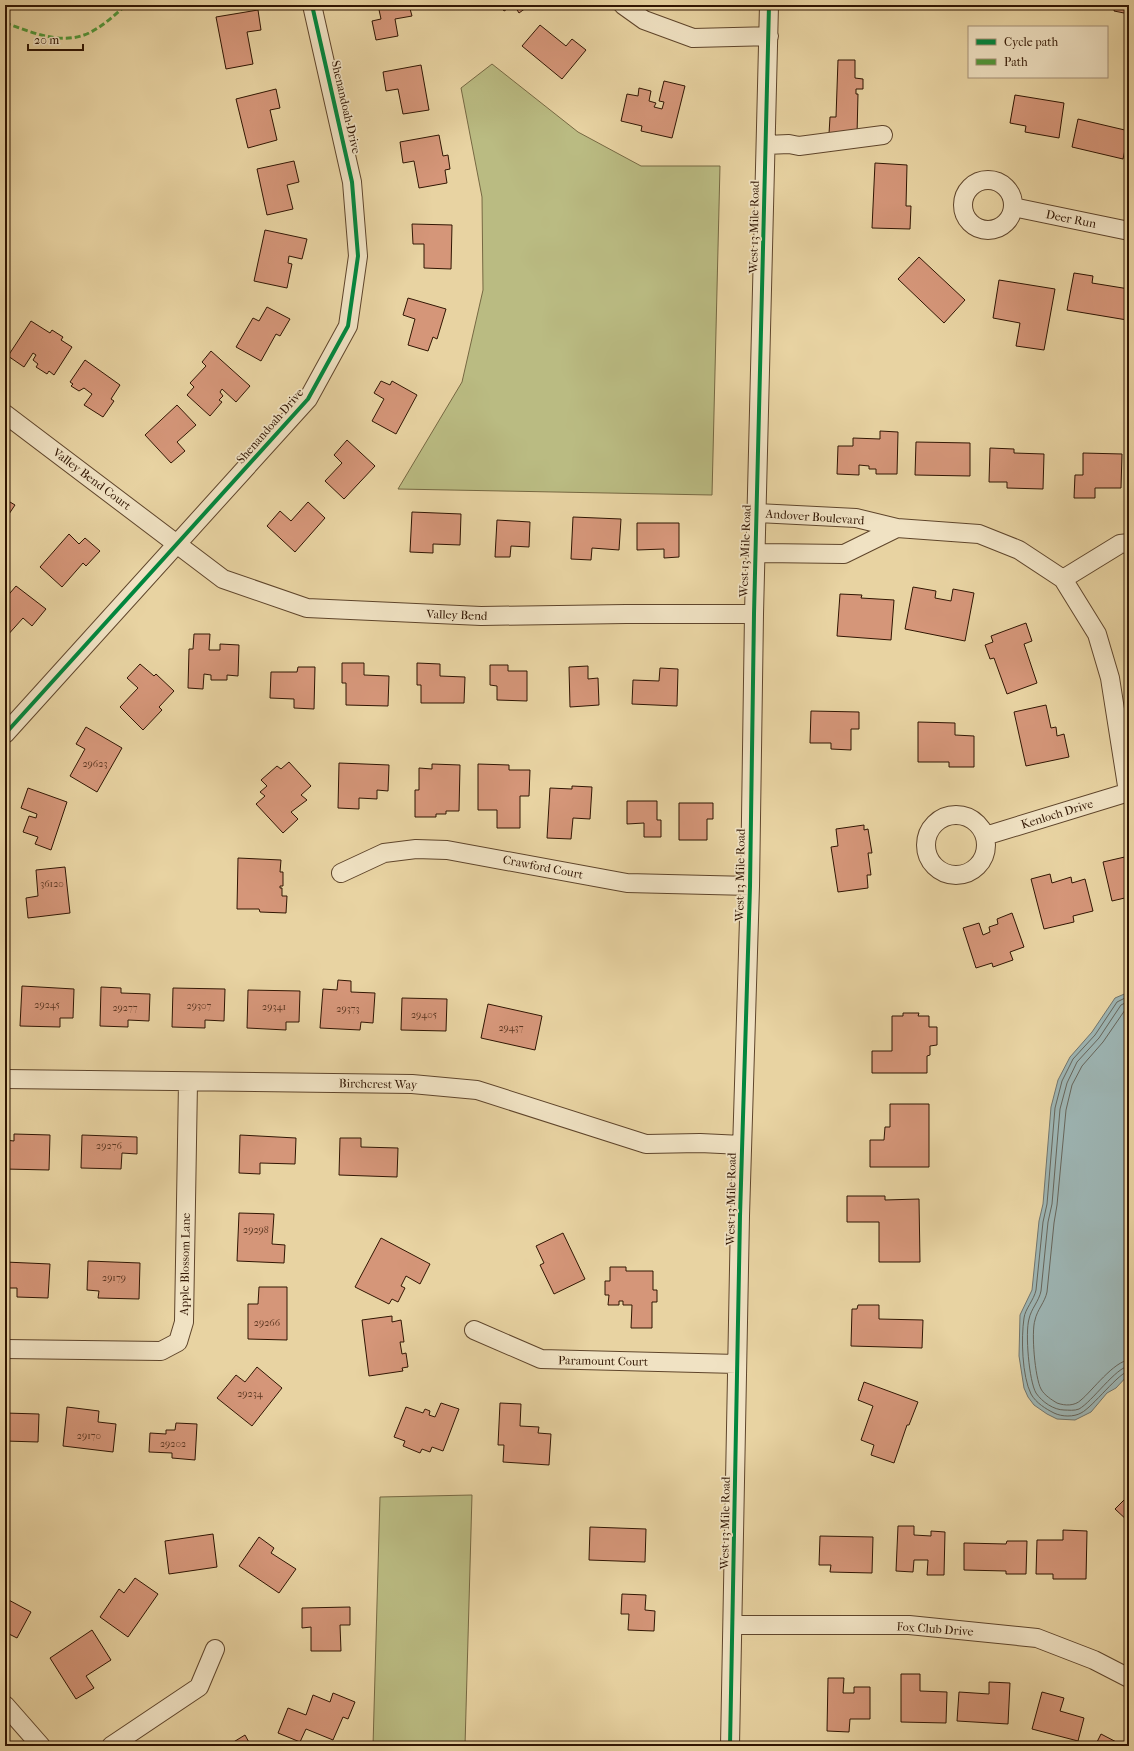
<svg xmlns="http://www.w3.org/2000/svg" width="1134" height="1751" font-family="'IM FELL French Canon',serif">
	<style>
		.green { fill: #babb82; stroke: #766842 }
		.water { fill: #9db4b2; stroke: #72756c }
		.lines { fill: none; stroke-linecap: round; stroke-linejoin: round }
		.shore { stroke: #67655a; stroke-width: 1 }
		.building { fill: #d59679; stroke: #311603 }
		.minor-casing { stroke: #5f452b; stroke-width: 20 }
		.minor { stroke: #f0e2c3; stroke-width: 18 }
		.quiet { stroke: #509839; stroke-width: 3; stroke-dasharray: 6 3; stroke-linecap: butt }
		.cycleway-casing { stroke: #f0e2c3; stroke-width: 6 }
		.cycleway { stroke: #00873e; stroke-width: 4 }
		.labels { text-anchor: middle; stroke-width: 3.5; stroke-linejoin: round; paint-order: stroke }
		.number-label { font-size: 10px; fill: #5a3620 }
		.street-label { font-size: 12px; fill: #311603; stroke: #f0e2c3 }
	</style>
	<rect width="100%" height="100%" fill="#e8d3a2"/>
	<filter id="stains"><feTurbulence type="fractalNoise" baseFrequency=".005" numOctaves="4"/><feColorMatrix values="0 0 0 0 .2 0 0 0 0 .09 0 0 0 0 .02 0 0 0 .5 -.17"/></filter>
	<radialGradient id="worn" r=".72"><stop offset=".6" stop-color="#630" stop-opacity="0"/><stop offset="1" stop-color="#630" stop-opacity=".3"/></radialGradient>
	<path class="green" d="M492 64 578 132 641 166H720L712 495 398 489 462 382 483 290 482 197 461 88Z
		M472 1495 465 1746H373L380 1497Z"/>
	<path class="water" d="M1129 992V1374L1116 1388 1107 1393 1091 1412 1075 1420 1057 1419 1047 1414 1034 1405 1028 1397 1024 1388 1019 1356 1020 1315 1032 1290 1039 1221 1043 1204 1051 1107 1058 1080 1070 1057 1092 1032 1115 998Z"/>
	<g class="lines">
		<path class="shore" d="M1129 996 1117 1002 1095 1035 1073 1059 1062 1081 1055 1108 1047 1204 1043 1222 1036 1290C1034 1300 1025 1309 1024 1318 1021 1338 1022 1376 1031 1394 1036 1403 1046 1409 1054 1413 1062 1417 1074 1417 1081 1413 1093 1407 1119 1372 1129 1371
			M1129 1001 1121 1005 1099 1038 1077 1062 1067 1083 1060 1109 1052 1204 1048 1222 1041 1291C1039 1301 1031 1309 1029 1319 1025 1333 1029 1381 1036 1393 1042 1402 1054 1410 1064 1410 1069 1410 1074 1411 1079 1409 1092 1402 1116 1367 1129 1366
			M1129 1007 1125 1010 1103 1042 1082 1066 1072 1085 1066 1110 1057 1205 1054 1223 1047 1292C1045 1302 1037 1310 1035 1320 1031 1332 1035 1378 1041 1389 1044 1395 1052 1400 1057 1403 1065 1406 1075 1406 1081 1400 1092 1391 1114 1361 1129 1360"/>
	</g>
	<path class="building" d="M378 5H409L412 16 395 19 398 36 376 40 372 21 381 19Z
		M500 5H514L504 11Z
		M514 5H530L519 13Z
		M1115 5H1129V14L1114 11Z
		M258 10 261 30 247 32 253 64 226 69 216 17Z
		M540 25 566 46 572 39 586 50 562 79 522 46Z
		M838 60H855V78L863 79V89H856V94H858L857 135 829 134 830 117H836Z
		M421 65 429 110 403 114 398 89 386 91 383 72Z
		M664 81 685 86 672 138 641 131 642 126 621 121 627 94 638 96 639 88 651 91 649 101 656 103 654 107 662 109 664 102 659 101Z
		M276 89 280 108 270 110 277 140 248 148 236 99Z
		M1015 95 1064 103 1059 138 1025 132 1026 126 1010 123Z
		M1078 119 1129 131 1123 159 1072 147Z
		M439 135 443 156 448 155 450 169 445 170 447 183 419 188 414 161 403 163 400 142Z
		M294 161 299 182 287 185 293 209 267 215 257 169Z
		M875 163 907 165 906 206H911L910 229 872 228Z
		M412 224 452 225 451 269 424 268V244H413Z
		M265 230 307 239 302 259 289 256 288 263 292 264 287 288 254 281Z
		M919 257 965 300 944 323 898 279Z
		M1074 273 1093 276 1092 283 1129 289 1127 320 1067 310Z
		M999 280 1055 289 1044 350 1016 346 1020 323 993 318Z
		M408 298 446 309 437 339 433 337 428 351 408 345 415 319 403 315Z
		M267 307 290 319 280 336 276 334 261 361 236 347 253 318 259 321Z
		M31 321 50 333 52 330 63 337 61 340 72 347 54 375 49 371 47 374 36 367 38 364 33 360 36 355 33 353 24 367 8 356Z
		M211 351 250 386 236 402 222 389 220 392 223 396 219 400 222 402 210 416 187 395 194 387 190 383 206 366 202 362Z
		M85 360 120 385 111 399 114 401 103 417 84 405 92 394 84 388 79 391 71 386 73 384 70 382Z
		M381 381 390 385 392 381 417 395 396 434 372 421 384 399 374 393Z
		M177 405 196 425 177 442 185 451 171 463 145 435Z
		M880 431 898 432 897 474H876V469H869V466L859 465V475L837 474 838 446H853V438L880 439Z
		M347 440 375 466 344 499 325 481 342 463 334 455Z
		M916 442 970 443V476L915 475Z
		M990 448 1014 449V453L1044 454 1043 489 1007 488V482H989Z
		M1083 453 1122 454 1121 488H1095V498H1074L1075 475H1083Z
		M5 499 15 505 5 520Z
		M308 502 325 518 295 552 267 526 280 511 291 521Z
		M412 512 461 514 460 545 433 544V553L410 552Z
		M573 517 621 519 619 550 592 548 591 560 571 559Z
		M497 520 530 522 529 547 511 546 510 557H495Z
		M637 523H679V557L664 558V549L637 550Z
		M69 534 79 544 85 538 100 551 86 566 83 563 62 587 40 567Z
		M16 586 46 609 32 626 23 618 6 637 5 599Z
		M913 587 936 591 935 598 951 601 953 589 974 593 965 641 905 629Z
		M840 594 862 595 861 598 894 600 891 640 837 636Z
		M1026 623 1032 641 1024 644 1037 683 1007 694 994 658 990 659 985 645 993 642 991 636Z
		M194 634H210L209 650H220V644L239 645 238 676 227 675V680H211V675L204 674 203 689 188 688 189 649H193Z
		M342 663H364V675L389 676 388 706 346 705V683H342Z
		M417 663 440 664V676L465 677 464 703H421V685H417Z
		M140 664 154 676 156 674 174 691 159 707 162 710 143 730 120 707 138 688 127 678Z
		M490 665H508V671H527V701L497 700V686L490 685Z
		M588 666V679L598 678 599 705 570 707 569 667Z
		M298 667H315L314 709 294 708V699L270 698 271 672H297Z
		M660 668 678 669 677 706 632 704 633 680 659 681Z
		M1046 705 1051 728 1056 727 1057 736 1064 734 1069 757 1026 766 1014 712Z
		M811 711 859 712V729H851V750L831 749V743H810Z
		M918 722 955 723V735L974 736V767H949V762H918Z
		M86 727 122 748 97 792 70 776 85 749 76 744Z
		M289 762 311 786 301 795 307 800 291 812 298 819 283 833 256 804 265 796 260 792 267 786 261 780 277 766 281 769Z
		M339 763 389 765 388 791 377 790V799L359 798V809L338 808Z
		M432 764 460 765 459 811H446V814H436V817H415V790H419V768L432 769Z
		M478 764 509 765V770H530L529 796H520V828H497V810H478Z
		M572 786 592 787 590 819 573 818 571 839 547 838 550 788 572 789Z
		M28 788 67 802 51 850 35 844 38 837 23 832 29 816 36 818 37 814 21 808Z
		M627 801H657V820H661V837H644V823L627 824Z
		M679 803H713V819H707V840H679Z
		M864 825V830L868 829 872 853H868L871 875H867L868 888 838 892 831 847 838 846 836 829Z
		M1129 856V897L1112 901 1103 862Z
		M238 858 281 860 280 872H283V886H280V888H282V896H287L286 913 260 912 259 909H237Z
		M65 867 70 913 28 918 26 898 38 896 36 870Z
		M1050 874 1052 883 1071 877 1072 883 1085 879 1093 911 1073 916 1074 922 1044 929 1031 879Z
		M1012 913 1024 947 1010 952 1013 960 993 967 992 963 976 968 963 928 979 923 983 935 990 932 989 927 998 924 997 919Z
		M338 980 351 981V992L375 993 373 1023 361 1022 360 1030 320 1028 323 989 337 990Z
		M22 986 74 989 73 1018H60V1027L20 1026Z
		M101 987 121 988V993L150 994 149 1021 128 1020V1027L100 1026Z
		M173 988 225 989 224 1021 205 1020V1028L172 1027Z
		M248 990 300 991 299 1022H286V1030L247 1028Z
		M402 998 447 999 446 1031 401 1030Z
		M488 1004 542 1016 535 1050 481 1038Z
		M903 1013H919L918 1016H929V1027H937V1045L930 1046V1055L927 1056V1073H872V1051H892V1016H903Z
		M890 1104H929V1167H870V1140H884L885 1127H890Z
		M14 1134 50 1135 49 1170 5 1169V1140L14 1141Z
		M82 1135 137 1137V1154L122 1153 121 1169 81 1168Z
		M240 1135 296 1138 295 1164 260 1163V1174L239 1173Z
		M340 1138H361V1147L398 1148 397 1177 339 1175Z
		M847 1196H885V1200L919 1199 920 1262H879V1222H847Z
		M239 1213 274 1214 272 1244 285 1245 284 1263 237 1261Z
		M563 1233 585 1279 554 1294 540 1265 544 1263 536 1246Z
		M381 1238 430 1264 420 1284 406 1276 401 1286 405 1288 398 1302 392 1299 389 1304 355 1287Z
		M88 1261 140 1263 139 1299 98 1298 99 1291 87 1290Z
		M5 1262 50 1264 48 1298 17 1297V1288H5Z
		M610 1267H626V1271H653V1290H657V1302H652V1328H631L632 1305H623V1301H619V1305H608L609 1295H605V1281H610Z
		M259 1287H287V1340L248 1339V1304H258Z
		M858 1305H879V1319L923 1320 922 1348 851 1346 852 1309H857Z
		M392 1316V1322L401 1320 404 1342H400L402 1354 406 1353 408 1367 402 1368 403 1371 369 1376 362 1320Z
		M257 1367 282 1388 252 1426 217 1398 236 1375 245 1382Z
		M864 1382 918 1402 909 1425H907L894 1463 871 1455 874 1445 861 1440 873 1406 858 1400Z
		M441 1403 459 1409 443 1451 432 1447 430 1452 422 1449 420 1453 403 1446 405 1441 394 1437 406 1407 423 1413 425 1409 430 1411 429 1415 435 1417Z
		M500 1403 521 1404 520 1426 539 1427 538 1433 551 1434 549 1465 503 1462 504 1445H498Z
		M5 1406V1413L39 1414 38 1442 5 1441Z
		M67 1407 99 1411 98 1422 116 1424 113 1452 63 1446Z
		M176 1423 197 1424 195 1460 172 1458V1453L149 1452 150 1433 166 1434V1430H175Z
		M1129 1495V1522L1115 1509Z
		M898 1526H914V1535L931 1536V1531L945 1532 944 1575H927L928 1560H914L913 1572 896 1571Z
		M590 1527 646 1529 645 1562 589 1560Z
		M1063 1530 1087 1531 1086 1579H1053V1574H1036L1037 1540H1063Z
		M213 1534 217 1567 169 1574 165 1541Z
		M820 1536 873 1537 872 1573 830 1572 831 1565H819Z
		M259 1537 274 1548 271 1553 296 1569 279 1593 239 1566Z
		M1007 1541H1027L1026 1574H1006V1571L964 1570V1543L1006 1544Z
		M135 1578 158 1594 128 1637 100 1617 119 1589 124 1593Z
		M622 1594 646 1595 645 1610 655 1611 654 1631 628 1630 629 1614H621Z
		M5 1598 31 1612 17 1638 5 1632Z
		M350 1607V1625H340L341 1651H311V1627L302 1628V1608Z
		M92 1630 111 1660 86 1676 94 1688 76 1699 50 1658Z
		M901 1674H920V1691L947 1692 946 1723 901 1722Z
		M828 1678H844L843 1693H854V1687H870V1719H850L849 1732 827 1731Z
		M989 1682 1010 1683 1008 1724 957 1721 959 1692 989 1694Z
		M1042 1692 1064 1698 1060 1711 1084 1718 1078 1741 1032 1729Z
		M333 1693 355 1702 348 1719 343 1717 333 1740 306 1729 300 1742 278 1733 288 1708 306 1715 313 1695 330 1702Z
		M1101 1734 1124 1746H1095Z
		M245 1735 251 1746H227Z"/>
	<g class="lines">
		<g class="minor-casing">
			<path id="minor" d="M623 5 644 20 693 38 769 36
				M766 145 789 144 799 146 883 135
				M963 205a25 25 0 1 1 50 0a25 25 0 1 1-50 0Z
				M1013 207 1129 231
				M5 414 223 579 307 608 481 616 626 614H754
				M757 513 856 518 897 528 979 534 1019 550 1063 579 1097 634 1110 678 1128 792
				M756 553 844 554 897 528
				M1063 579 1120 544 1129 543
				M5 734 308 399 348 326 358 256 352 182 312 5
				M926 845a30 30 0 1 1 60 0a30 30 0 1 1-60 0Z
				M985 836 1129 792
				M341 873 384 853 416 849 447 850 627 883 750 886
				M5 1079 412 1084 477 1090 646 1144 700 1143 742 1145
				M474 1330 541 1359 737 1364
				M5 1349 161 1351 178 1342 184 1322 188 1082
				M733 1625H909L1037 1638 1094 1660 1129 1678
				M5 1705 41 1746
				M111 1746 199 1687 215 1649
				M730 1746 740 1216 750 886 754 614 769 5"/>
		</g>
		<use href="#minor" class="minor"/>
		<path class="quiet" d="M5 23C32 32 61 46 89 33 103 26 115 15 126 5"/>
		<g class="cycleway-casing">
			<path id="cycleway" d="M5 734 308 399 348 326 358 256 352 182 312 5
				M730 1746 740 1216 750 886 754 614 769 5"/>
		</g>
		<use href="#cycleway" class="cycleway"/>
	</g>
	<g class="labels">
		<g class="number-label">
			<text x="95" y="767">29623</text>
			<text x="52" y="887">36120</text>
			<text x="47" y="1008">29245</text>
			<text x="199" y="1009">29307</text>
			<text x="274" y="1010">29341</text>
			<text x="125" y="1011">29277</text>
			<text x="348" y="1012">29373</text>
			<text x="424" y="1018">29405</text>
			<text x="511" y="1031">29437</text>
			<text x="109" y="1149">29276</text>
			<text x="256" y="1233">29298</text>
			<text x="114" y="1281">29179</text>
			<text x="267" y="1326">29266</text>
			<text x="250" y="1397">29234</text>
			<text x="89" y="1439">29170</text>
			<text x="173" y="1447">29202</text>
		</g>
		<g class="street-label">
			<text transform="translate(346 107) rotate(77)" y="4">Shenandoah Drive</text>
			<text transform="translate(1071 219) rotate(11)" y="4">Deer Run</text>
			<text transform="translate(754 227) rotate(-89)" y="4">West 13 Mile Road</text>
			<text transform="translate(270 426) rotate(-49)" y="4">Shenandoah Drive</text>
			<text transform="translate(92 479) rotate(37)" y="4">Valley Bend Court</text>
			<text transform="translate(815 517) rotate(4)" y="4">Andover Boulevard</text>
			<text transform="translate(745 551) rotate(-88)" y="4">West 13 Mile Road</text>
			<text transform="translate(457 615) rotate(2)" y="4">Valley Bend</text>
			<text transform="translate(1057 814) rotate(-17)" y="4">Kenloch Drive</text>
			<text transform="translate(543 867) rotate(11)" y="4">Crawford Court</text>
			<text transform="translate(740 875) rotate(-89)" y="4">West 13 Mile Road</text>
			<text transform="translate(378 1084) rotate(1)" y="4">Birchcrest Way</text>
			<text transform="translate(731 1199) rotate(-89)" y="4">West 13 Mile Road</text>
			<text transform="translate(185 1264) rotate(-89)" y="4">Apple Blossom Lane</text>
			<text transform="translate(603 1361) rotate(1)" y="4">Paramount Court</text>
			<text transform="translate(725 1523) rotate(-89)" y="4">West 13 Mile Road</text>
			<text transform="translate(935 1629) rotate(4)" y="4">Fox Club Drive</text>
		</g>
	</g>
	<rect width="1134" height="1751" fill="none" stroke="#e8d3a2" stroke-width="20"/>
	<rect x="6" y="6" width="1122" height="1739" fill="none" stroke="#311603" stroke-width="2"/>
	<rect x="10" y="10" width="1114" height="1731" fill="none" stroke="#311603"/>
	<rect x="968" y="26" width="140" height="52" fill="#f0e2c3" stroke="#a49076"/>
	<rect x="976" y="39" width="20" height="6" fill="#00873e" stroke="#a49076"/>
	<text x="1004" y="46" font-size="12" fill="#311603">Cycle path</text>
	<rect x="976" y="59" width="20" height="6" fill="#509839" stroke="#a49076"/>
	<text x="1004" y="66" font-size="12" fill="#311603">Path</text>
	<path d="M28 44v6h55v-6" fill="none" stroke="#311603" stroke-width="2"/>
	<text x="34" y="44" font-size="12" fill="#311603" stroke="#f0e2c3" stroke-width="3" paint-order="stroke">20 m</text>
	<rect width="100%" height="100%" filter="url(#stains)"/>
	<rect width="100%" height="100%" fill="url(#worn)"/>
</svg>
